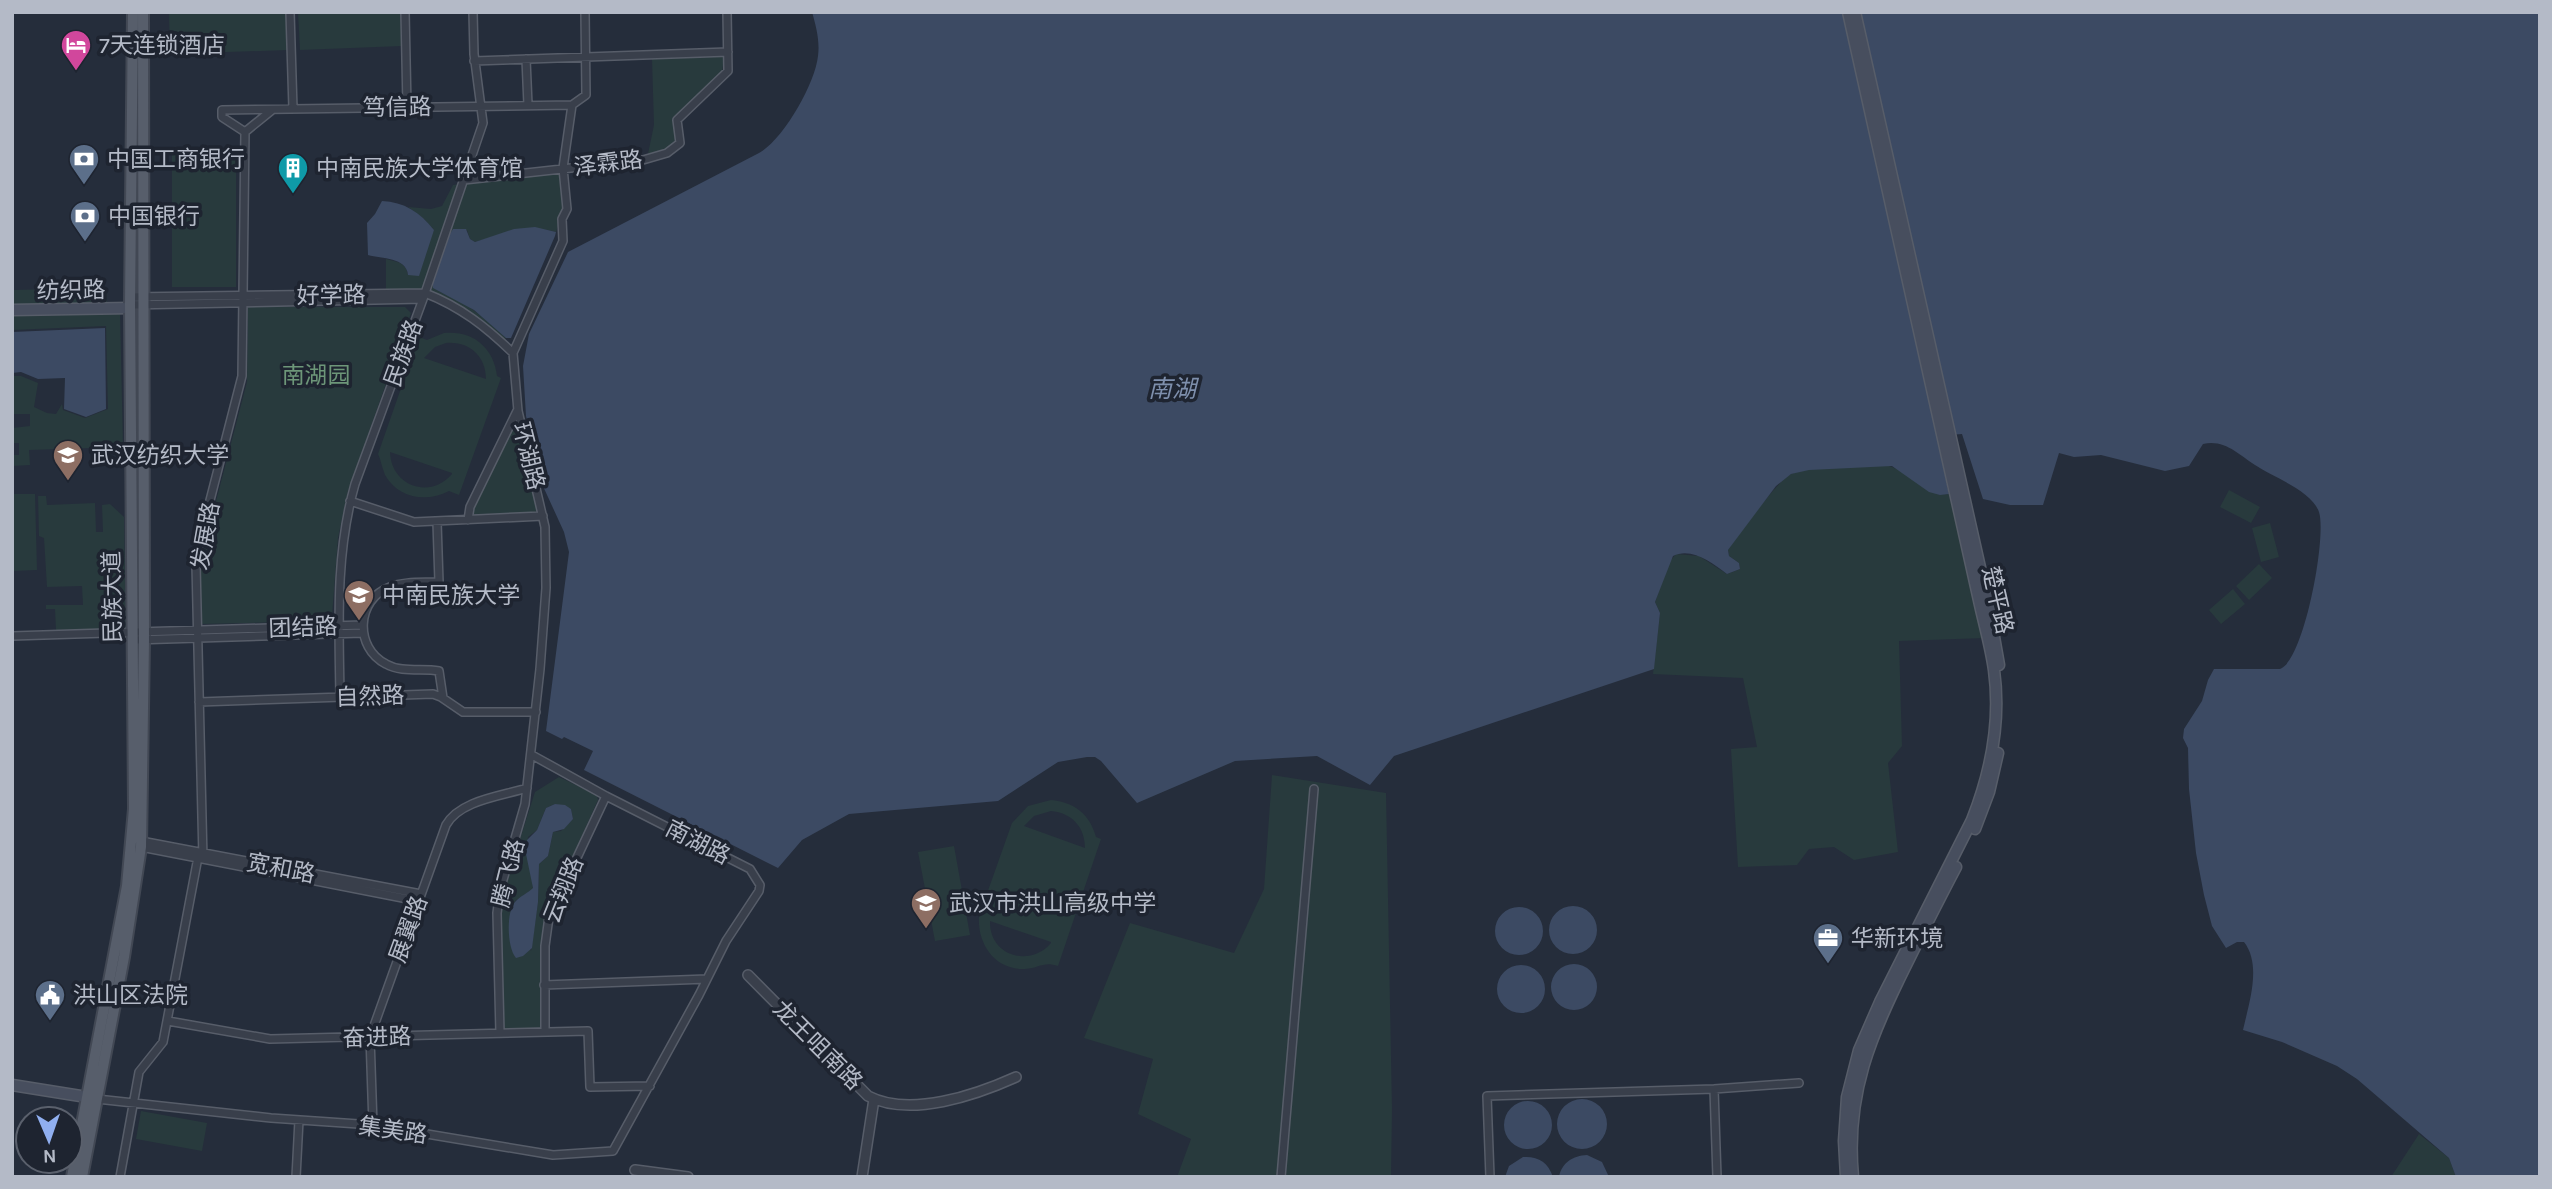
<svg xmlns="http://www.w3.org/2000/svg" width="2552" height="1189" font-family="Karla,'Noto Sans SC',sans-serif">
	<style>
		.green { fill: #283a3d; fill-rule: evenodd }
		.water { fill: #3c4a63 }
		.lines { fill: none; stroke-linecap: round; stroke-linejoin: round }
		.minor-casing { stroke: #575d69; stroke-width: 10 }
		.tertiary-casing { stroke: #575d69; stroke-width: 12 }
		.secondary-casing { stroke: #575d69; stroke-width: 13 }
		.primary-casing { stroke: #424854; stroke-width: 14 }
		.minor { stroke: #393f4b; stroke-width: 7 }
		.tertiary { stroke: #393f4b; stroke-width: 9 }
		.secondary { stroke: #474e5e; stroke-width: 10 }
		.primary { stroke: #575e6b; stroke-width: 10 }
		.labels { text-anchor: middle; stroke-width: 7; stroke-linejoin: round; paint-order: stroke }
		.poi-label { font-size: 23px; fill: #b4bac7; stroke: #1e2430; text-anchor: start }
		.street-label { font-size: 23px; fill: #b4bac7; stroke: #1e2430 }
		.park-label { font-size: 23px; fill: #6d9679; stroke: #1e2430 }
		.water-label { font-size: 24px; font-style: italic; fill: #7e8fac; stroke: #1e2430 }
	</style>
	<rect width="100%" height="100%" fill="#252d3b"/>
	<path class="green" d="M169 12H286L288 50 170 54Z
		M298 12H401L402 46 300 50Z
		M724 56 722 73 676 117 673 125 678 142 665 149 648 154 654 125 652 59Z
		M172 148H236V287H172Z
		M560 172 564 207 556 232C519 222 508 234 475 242L470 239 467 230 448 237 433 286C439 293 449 295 457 299 474 309 488 322 502 334L506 338 504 340 468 311 441 296 386 291V259C397 262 406 262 408 275L434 230 424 219 408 207 431 209 442 206 453 185Z
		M107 288V308L12 310V290Z
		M248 307H405L411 313 348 491 338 538 332 616 326 621 201 624 200 563 247 382Z
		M120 310 123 447 29 450 30 465 12 466V455H19V443H12V428L30 426V414H14L12 376H21L38 383 34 407 47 413 56 414 62 404 63 410 85 418 108 409 106 326 12 330V314Z
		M444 333C473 330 494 348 497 376L501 378 459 495 449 491C426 503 398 498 385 475 382 468 381 460 378 454L419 337 427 340ZM446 343C469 341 486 356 486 379L424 358 435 347ZM390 452 452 473V474C430 500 391 486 390 452Z
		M517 422 539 510 533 513 474 514V505L514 423Z
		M1883 465C1910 468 1922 497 1949 494L1985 638 1899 641 1902 746 1888 763 1898 852 1854 860 1834 847 1809 849 1797 865 1738 867 1731 749 1757 747 1743 678 1653 674 1660 613 1655 602 1670 561 1676 554 1699 556 1727 574 1740 569 1739 563 1729 556 1728 550C1738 535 1778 480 1791 474 1815 464 1857 467 1883 465Z
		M2229 490 2260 507 2251 523 2220 507Z
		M12 494H35L37 570 12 571Z
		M38 496H46L47 505 95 503 96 532H103L102 505 110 504 124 517 126 629 56 630 55 609H46V605H83L82 586 47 587 44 538 39 536Z
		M2270 523 2279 557 2261 562 2252 528Z
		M2259 564 2272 578 2249 600 2236 586Z
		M2233 589 2245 604 2221 624 2209 610Z
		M1272 775 1386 793 1392 1109 1391 1177H1177L1191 1139 1138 1114 1153 1059 1084 1038 1130 923 1234 953 1264 889Z
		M559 777 597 795 598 800 545 918 541 954 542 1025 540 1029H505L503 1025 500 918 504 889 535 792ZM555 804 571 809 573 819 561 831 553 832 548 856 539 864 538 902 531 951 511 910 515 901 533 889C532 869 525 859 528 837L537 830 546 808Z
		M1051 800C1074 802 1090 814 1096 837L1101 839 1058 966C1043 961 1040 968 1025 969 995 970 977 944 979 916L1012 823 1028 806ZM1051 811C1072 813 1085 827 1085 848L1024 826 1034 816ZM990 921 1051 942V943C1030 968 989 956 990 921Z
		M954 846 970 935 935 941 918 852Z
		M141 1111 207 1123 202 1151 136 1139Z
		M2419 1134 2449 1158 2456 1177H2391Z"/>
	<path class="water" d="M812 12H2540V1177H2456L2449 1158 2357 1079 2337 1066 2282 1042 2243 1030C2249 1003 2262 965 2244 942H2237L2226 948 2212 926 2204 895 2196 853 2189 789 2188 748 2183 738 2184 729 2202 701 2208 680 2214 669H2280C2304 661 2327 537 2319 512 2312 491 2273 477 2255 465 2239 455 2225 439 2203 444L2189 466 2165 471 2101 455 2074 457 2059 453 2043 505H2010L1983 499 1962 434 1937 436 1949 494 1940 495 1929 492 1892 466 1809 470 1791 474 1776 486 1728 550 1729 556 1739 563 1740 569 1727 574C1712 563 1692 547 1673 556L1655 602 1660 613 1654 669 1394 756 1370 785 1317 756 1235 761 1137 803 1101 761 1095 757H1087L1058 762 998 801 849 814 802 840 778 868 584 770 593 751 564 737 562 739 546 731 569 552 564 532 542 484 526 416 523 366 529 334 568 252 759 153C783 140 815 84 818 56 820 41 816 26 812 12Z
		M382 201C404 202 420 212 434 230L419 276 408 275C406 257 382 259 368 255L367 223 375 214Z
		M535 227 556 232 555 236 511 338H506L474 310 433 288V281L448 237 453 229H466L470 239 475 242 514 229Z
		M105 328 106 409 86 417 64 409 65 378 38 379 21 372 12 373V332Z
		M555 804 565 805 571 809 573 819 564 829 553 832 548 856 539 864 538 902 532 948 523 956 516 958C507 948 506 912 515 902 520 896 528 893 533 888L526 854 527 840 537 830 546 808Z
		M1549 930a24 24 0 1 1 48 0a24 24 0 1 1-48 0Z
		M1495 931a24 24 0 1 1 48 0a24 24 0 1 1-48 0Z
		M1551 987a23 23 0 1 1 46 0a23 23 0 1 1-46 0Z
		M1497 989a24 24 0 1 1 48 0a24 24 0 1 1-48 0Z
		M1557 1124a25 25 0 1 1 50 0a25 25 0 1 1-50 0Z
		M1504 1125a24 24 0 1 1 48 0a24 24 0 1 1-48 0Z
		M1587 1155 1602 1162 1609 1177H1559C1562 1162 1573 1156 1587 1155Z
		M1523 1157C1538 1156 1548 1162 1553 1177H1505L1509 1166Z"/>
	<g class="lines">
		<g class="minor-casing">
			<path id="minor" d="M290 12 293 109
				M405 12 407 107
				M526 59 528 105
				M474 61 728 52
				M245 132 222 117V110L572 105 586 95 585 12
				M245 132 272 110
				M464 180 643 160 667 153 680 143 677 120 728 71 727 12
				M130 297 425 293C461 307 486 327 513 353
				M130 305 423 299
				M350 501 414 522 543 516
				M468 520 470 507 517 411
				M437 522 439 582C423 583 405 581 390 587 356 599 354 648 386 664 402 673 422 668 439 671L443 698
				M12 636 362 625
				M134 640 362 633
				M340 697C339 625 335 554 355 484L423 299 483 123 474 54 473 12
				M199 702 433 694 441 697 463 712H536
				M141 841 421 894
				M141 847 418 901
				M203 859 196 565 199 543 242 376 245 132
				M544 985 707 979
				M168 1021 270 1039 588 1031 590 1087 650 1086
				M545 1032V946L549 917 606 796
				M500 1033 497 913 500 890 525 804 540 669 546 588 545 527 518 411 513 353 563 241 562 219 567 209 563 168 572 105
				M1714 1089 1717 1177
				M97 1099 271 1118 373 1125 553 1155 613 1151 699 995 726 941 759 891 760 885 750 869 606 796 532 755
				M373 1125 370 1037 446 825C460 800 502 796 527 788
				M120 1177 139 1072 163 1042 199 852
				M296 1177 299 1120
				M1281 1177 1314 789
				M1490 1177 1487 1096 1714 1089 1799 1083"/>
		</g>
		<g class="tertiary-casing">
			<path id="tertiary" d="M748 975 868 1096C910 1118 976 1095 1016 1077
				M635 1170 688 1177
				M862 1177 874 1099"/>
		</g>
		<g class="secondary-casing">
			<path id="secondary" d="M1855 12 1988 603 1999 665
				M12 310 130 308
				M1975 829 1989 792 1998 753
				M12 1085 93 1098
				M1846 1177 1844 1141 1847 1097 1859 1050 1880 1002 1972 820C1991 772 2001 721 1994 670 1991 648 1985 627 1980 605L1848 12
				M1853 1177C1845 1094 1871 1035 1907 963 1923 931 1939 899 1956 867"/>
		</g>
		<g class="primary-casing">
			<path id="primary" d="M72 1177 127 886 134 809 130 305 133 12
				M82 1177 124 957 141 847 144 640 143 12"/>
		</g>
		<use href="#minor" class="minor"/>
		<use href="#tertiary" class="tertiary"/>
		<use href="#secondary" class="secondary"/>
		<use href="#primary" class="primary"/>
	</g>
	<defs>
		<g id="hotel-pin" transform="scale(1.575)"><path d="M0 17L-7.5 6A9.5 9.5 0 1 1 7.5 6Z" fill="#d1479c" stroke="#1e2430"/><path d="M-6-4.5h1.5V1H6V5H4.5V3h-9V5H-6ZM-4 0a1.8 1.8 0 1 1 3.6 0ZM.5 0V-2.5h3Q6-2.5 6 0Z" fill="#fff"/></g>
		<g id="bank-pin" transform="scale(1.575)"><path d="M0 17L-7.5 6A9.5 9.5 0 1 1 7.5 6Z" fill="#5c6f8a" stroke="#1e2430"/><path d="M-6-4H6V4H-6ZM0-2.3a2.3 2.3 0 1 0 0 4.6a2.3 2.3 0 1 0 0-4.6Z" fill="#fff"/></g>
		<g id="building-pin" transform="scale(1.575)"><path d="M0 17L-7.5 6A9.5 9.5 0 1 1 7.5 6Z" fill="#0f9aa8" stroke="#1e2430"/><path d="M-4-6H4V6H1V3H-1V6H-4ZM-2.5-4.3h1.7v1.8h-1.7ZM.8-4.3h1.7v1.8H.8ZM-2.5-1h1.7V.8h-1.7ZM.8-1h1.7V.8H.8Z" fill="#fff"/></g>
		<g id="university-pin" transform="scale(1.575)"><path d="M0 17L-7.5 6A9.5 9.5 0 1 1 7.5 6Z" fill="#8d6e63" stroke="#1e2430"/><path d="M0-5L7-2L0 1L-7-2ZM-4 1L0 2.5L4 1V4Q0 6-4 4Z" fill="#fff"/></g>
		<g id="school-pin" transform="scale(1.575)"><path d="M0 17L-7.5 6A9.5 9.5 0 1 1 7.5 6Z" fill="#8d6e63" stroke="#1e2430"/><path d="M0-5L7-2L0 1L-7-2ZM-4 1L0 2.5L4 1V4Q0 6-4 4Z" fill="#fff"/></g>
		<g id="office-pin" transform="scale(1.575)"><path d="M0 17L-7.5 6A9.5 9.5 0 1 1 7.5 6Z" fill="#5c6f8a" stroke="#1e2430"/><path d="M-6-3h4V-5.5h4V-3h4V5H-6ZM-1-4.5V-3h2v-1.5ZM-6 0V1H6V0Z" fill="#fff"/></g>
		<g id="civic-pin" transform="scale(1.575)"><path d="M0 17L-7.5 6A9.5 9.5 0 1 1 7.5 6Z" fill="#5c6f8a" stroke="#1e2430"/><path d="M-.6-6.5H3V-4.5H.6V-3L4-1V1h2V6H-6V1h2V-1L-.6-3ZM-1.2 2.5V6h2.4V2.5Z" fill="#fff"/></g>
	</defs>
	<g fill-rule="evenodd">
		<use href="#hotel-pin" x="76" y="45"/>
		<use href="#bank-pin" x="84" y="159"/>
		<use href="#building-pin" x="293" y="168"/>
		<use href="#bank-pin" x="85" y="216"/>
		<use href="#university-pin" x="68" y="455"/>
		<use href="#university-pin" x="359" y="595"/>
		<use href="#school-pin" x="926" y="903"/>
		<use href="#office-pin" x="1828" y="938"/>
		<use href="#civic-pin" x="50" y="995"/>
	</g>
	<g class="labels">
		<g class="poi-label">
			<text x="99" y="53">7天连锁酒店</text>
			<text x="107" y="167">中国工商银行</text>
			<text x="316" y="176">中南民族大学体育馆</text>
			<text x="108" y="224">中国银行</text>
			<text x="91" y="463">武汉纺织大学</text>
			<text x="382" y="603">中南民族大学</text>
			<text x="949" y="911">武汉市洪山高级中学</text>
			<text x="1851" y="946">华新环境</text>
			<text x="73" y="1003">洪山区法院</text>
		</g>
		<g class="street-label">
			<text transform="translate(397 107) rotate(-1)" y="8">笃信路</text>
			<text transform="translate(608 163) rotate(-7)" y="8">泽霖路</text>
			<text transform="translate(71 290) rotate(-1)" y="8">纺织路</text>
			<text transform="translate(331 295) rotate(-1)" y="8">好学路</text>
			<text transform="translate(403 353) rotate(-70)" y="8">民族路</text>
			<text transform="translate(529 456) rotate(76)" y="8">环湖路</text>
			<text transform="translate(205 536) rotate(-80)" y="8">发展路</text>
			<text transform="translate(112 597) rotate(-91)" y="8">民族大道</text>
			<text transform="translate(1998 600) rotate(77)" y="8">楚平路</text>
			<text transform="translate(303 627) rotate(-2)" y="8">团结路</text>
			<text transform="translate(370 696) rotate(-2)" y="8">自然路</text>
			<text transform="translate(698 842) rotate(27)" y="8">南湖路</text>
			<text transform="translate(281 868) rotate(11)" y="8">宽和路</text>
			<text transform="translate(508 873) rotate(-76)" y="8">腾飞路</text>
			<text transform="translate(563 890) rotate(-68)" y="8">云翔路</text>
			<text transform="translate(408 929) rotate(-70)" y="8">展翼路</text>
			<text transform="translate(377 1037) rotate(-2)" y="8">奋进路</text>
			<text transform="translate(818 1045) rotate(45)" y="8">龙王咀南路</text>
			<text transform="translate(393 1130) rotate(8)" y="8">集美路</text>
		</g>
		<g class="park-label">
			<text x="316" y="383">南湖园</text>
		</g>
		<g class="water-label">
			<text x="1172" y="397">南湖</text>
		</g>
	</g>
	<rect width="2552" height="1189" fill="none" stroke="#b4bac7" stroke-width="28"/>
	<g transform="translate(49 1140) rotate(178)"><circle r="33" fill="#1e2430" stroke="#5a606c" stroke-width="2"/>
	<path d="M0-5L12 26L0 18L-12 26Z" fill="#90aff0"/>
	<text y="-10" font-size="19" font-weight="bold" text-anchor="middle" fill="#b4bac7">N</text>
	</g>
</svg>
